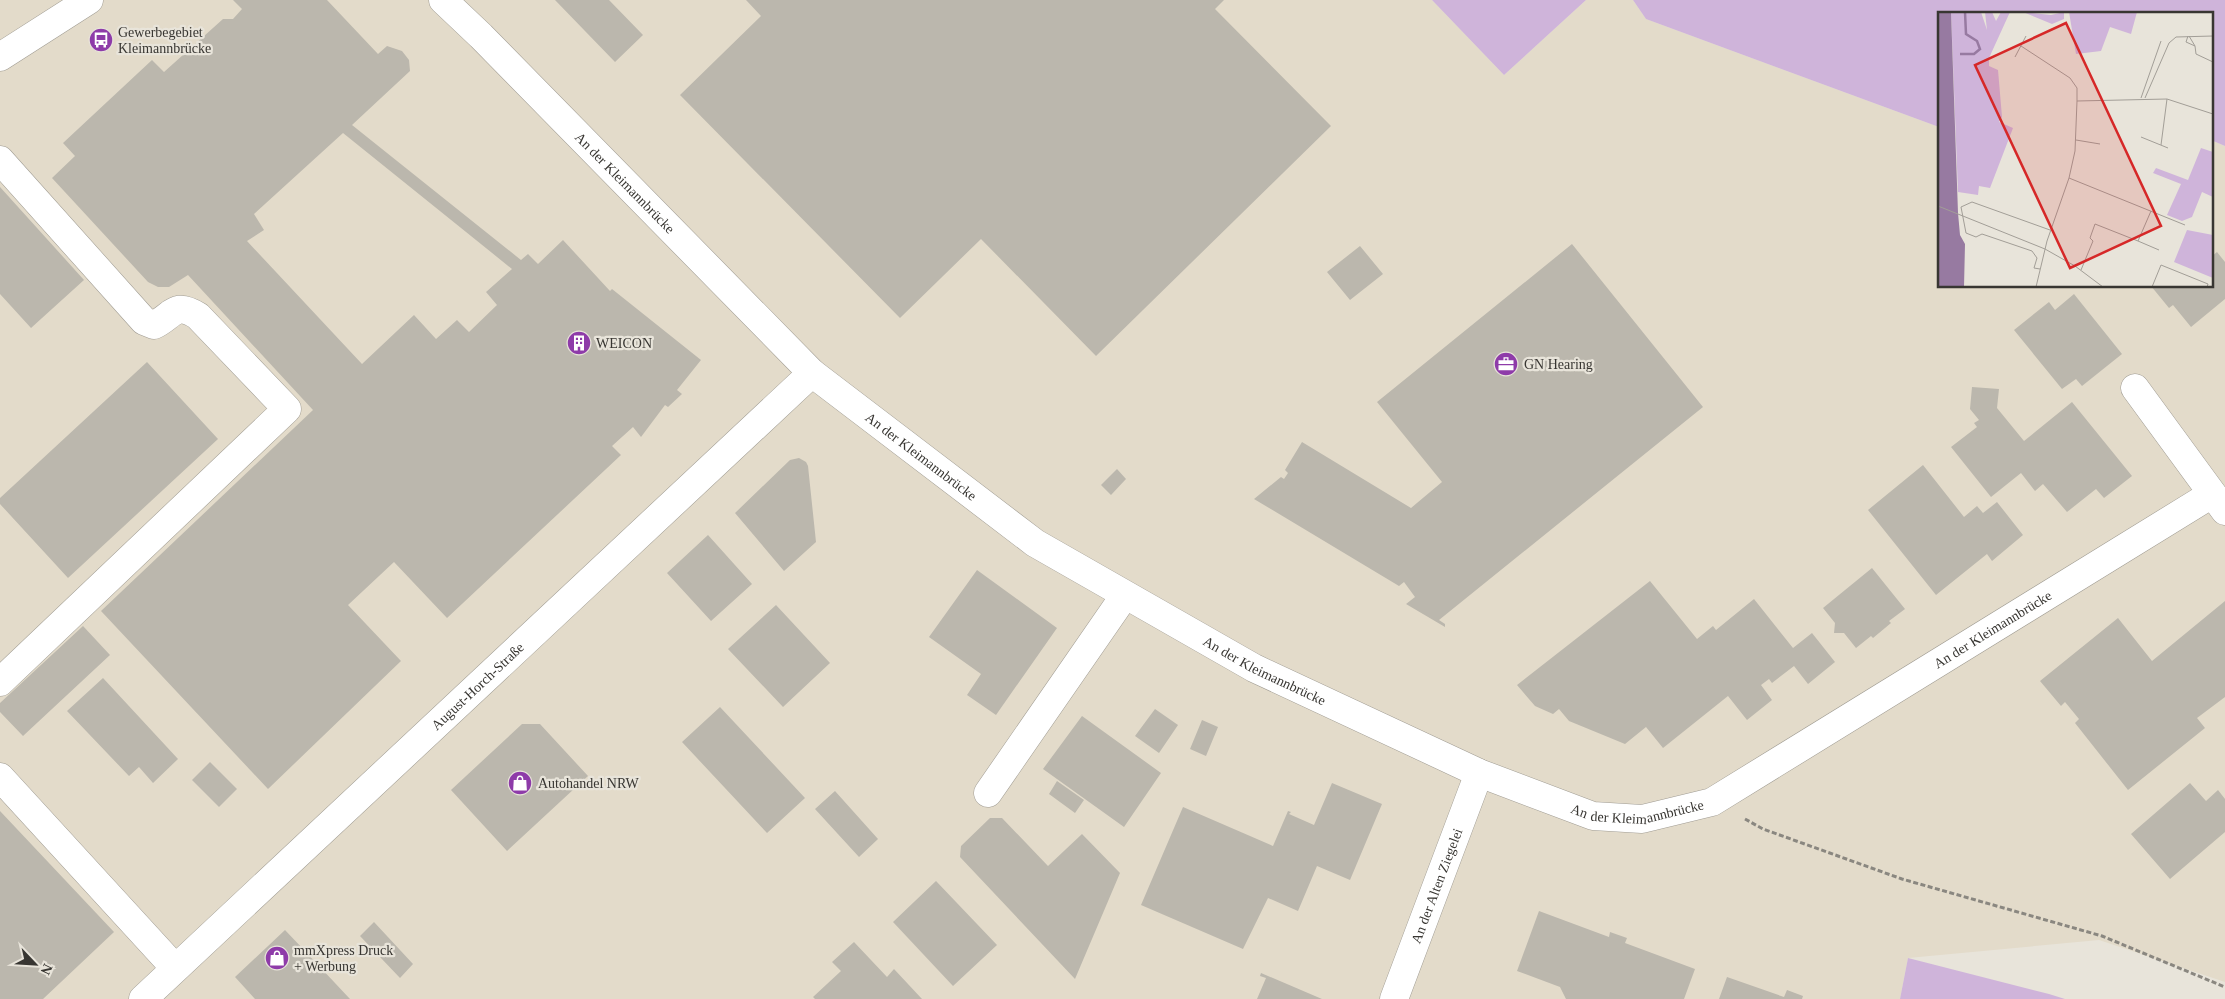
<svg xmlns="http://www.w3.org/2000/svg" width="2225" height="999" font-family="Georgia,serif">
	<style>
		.built { fill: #e3dbca }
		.green { fill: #cfb4da }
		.building { fill: #bbb7ad; fill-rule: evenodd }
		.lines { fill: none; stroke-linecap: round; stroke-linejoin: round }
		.minor-casing { stroke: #a09c93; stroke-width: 29 }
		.path { stroke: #8a8780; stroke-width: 3; stroke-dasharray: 5 2.5; stroke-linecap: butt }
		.minor { stroke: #fff; stroke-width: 28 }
		.labels { text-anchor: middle; stroke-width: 4.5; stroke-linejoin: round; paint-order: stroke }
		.poi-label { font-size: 14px; fill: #383632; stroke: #e8e4da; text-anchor: start }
		.street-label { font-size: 14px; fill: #383632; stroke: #e8e4da }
		.inset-river { fill: none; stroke: #977aa1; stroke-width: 2.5 }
		.inset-road { fill: none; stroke: #a29e97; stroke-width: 1 }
		.view { fill: #d62828; fill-opacity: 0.15; stroke: #d62828; stroke-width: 2.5 }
		.inset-edge { fill: none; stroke: #383632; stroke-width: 2.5 }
	</style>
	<rect width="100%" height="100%" fill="#e8e4da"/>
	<path class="built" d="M0 0H1432L1504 75 1586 0H1633L1646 19 1939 127V286H2211V140L2225 146V982L2099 940 1908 958 1900 999H0Z"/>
	<path class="green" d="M1432 0H1586L1504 75Z
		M1633 0H2225V146L2211 140V14H1939V127L1646 19Z
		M1908 958 2049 994 2065 999H1900Z"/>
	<path class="building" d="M233 0H327L378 54 387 46 402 51 409 60 410 71 352 125 521 260 528 254 538 264 563 240 610 291 612 289 701 360 677 390 682 394 668 407 665 405 641 437 633 427 612 446 621 455 447 618 394 562 348 605 401 661 268 789 101 611 313 410 188 275 169 287H158L148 282 52 178 75 156 63 143 152 60 164 72 223 19H233L242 9ZM343 133 512 269 486 292 497 305 469 332 457 320 436 339 414 315 362 364 247 241 264 230 254 214Z
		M555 0H609L643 35 615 62Z
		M746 0H1224L1215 9 1331 126 1096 356 981 239 900 318 680 95 761 16Z
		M0 187 84 280 31 328 0 294Z
		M1572 244 1703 407 1439 620 1445 624V627L1406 604 1415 597 1404 582 1399 586 1254 499 1281 477 1284 479 1288 473 1285 470 1302 442 1411 508 1442 482 1377 402Z
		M1360 246 1383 274 1350 300 1327 272Z
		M2217 252 2225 262V299L2191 327 2173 305 2169 308 2151 286H2211V257Z
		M2074 294 2122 354 2082 386 2076 379 2062 389 2014 330 2049 302 2055 310Z
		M147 362 218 439 68 578 0 504V498Z
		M1972 387 1999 389 1997 408 2024 441 2072 402 2132 476 2104 498 2096 489 2067 512 2043 484 2035 491 2021 473 1991 497 1951 447 1977 427 1974 423 1979 420 1970 409Z
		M799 458 806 462 808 466 816 542 784 571 735 513 790 460Z
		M1923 465 1964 517 1977 506 1983 513 1997 502 2023 535 1992 561 1987 554 1936 595 1868 510Z
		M1117 469 1126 479 1111 495 1101 485Z
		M708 535 752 584 711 621 667 573Z
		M1872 568 1905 609 1889 621 1891 623 1873 638 1871 636 1856 648 1844 633H1834L1835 623 1823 608Z
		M977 570 1057 628 996 715 967 695 981 674 929 637Z
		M1650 581 1697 639 1713 626 1716 630 1754 599 1793 648 1812 633 1835 662 1808 684 1794 666 1772 683 1769 679 1761 685 1772 700 1747 720 1728 696 1663 748 1646 727 1625 744 1569 721 1559 709 1553 714 1535 706 1517 685Z
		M2225 601V697L2197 718 2205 728 2128 790 2075 723 2079 719 2065 702 2061 706 2040 681 2118 618 2152 661Z
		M776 605 830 663 783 707 728 649Z
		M83 626 110 655 23 736 0 712V703Z
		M103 678 178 759 153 783 139 767 129 776 67 711Z
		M720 707 805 798 767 833 682 742Z
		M1155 709 1178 725 1159 753 1135 736Z
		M1082 716 1161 773 1124 827 1043 769Z
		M1202 720 1218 727 1206 756 1190 749Z
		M522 724H540L588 776 507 851 451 790Z
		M210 762 237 789 219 807 192 780Z
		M1057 781 1084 800 1075 813 1049 794Z
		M1332 783 1382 804 1350 880 1317 866 1298 911 1268 898 1243 949 1141 905 1183 807 1273 846 1288 811 1291 812 1289 814 1314 825Z
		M2190 783 2206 801 2218 790 2225 799V832L2170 879 2131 834Z
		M835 791 878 839 859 857 815 809Z
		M0 811 114 932 43 999H0Z
		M990 818H1002L1048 866 1082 834 1120 873 1075 979 960 857 961 846Z
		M936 881 997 945 953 986 893 922Z
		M1539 911 1609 937 1610 932 1627 938 1625 943 1695 969 1684 999H1566L1560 987 1517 971Z
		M374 922 413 964 400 978 360 936Z
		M285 930 304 950 350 999H255L235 977Z
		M854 942 887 977 894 969 922 999H815L813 997 841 971 832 962Z
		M1261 973 1322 999H1257L1266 978 1260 976Z
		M1727 977 1784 997 1787 990 1803 996 1802 999H1719Z"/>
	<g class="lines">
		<g class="minor-casing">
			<g id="minor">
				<path id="s1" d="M443 0 481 36 812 373 1035 543 1254 668 1479 773 1593 816 1642 819 1712 802 2212 494"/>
				<path d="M0 57 89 0"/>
				<path d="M0 160 144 321 154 325C173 316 174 301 198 316L287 409 0 682"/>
				<path d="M2135 388 2225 511"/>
				<path d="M0 777 175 968"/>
				<path d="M988 793 1125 595"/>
				<path id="s2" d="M143 999 812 373"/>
				<path id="s3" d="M1394 999 1479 773"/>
			</g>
		</g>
		<path class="path" d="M1745 819 1763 829 1902 879 2102 936 2225 987"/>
		<use href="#minor" class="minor"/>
	</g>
	<defs>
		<g id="bus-disc" transform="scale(1.25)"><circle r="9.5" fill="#8e3ba9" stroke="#e8e4da"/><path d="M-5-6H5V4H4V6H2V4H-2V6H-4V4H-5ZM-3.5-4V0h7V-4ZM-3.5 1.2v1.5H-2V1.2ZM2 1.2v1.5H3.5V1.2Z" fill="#fff"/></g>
		<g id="building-disc" transform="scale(1.25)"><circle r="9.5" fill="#8e3ba9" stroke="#e8e4da"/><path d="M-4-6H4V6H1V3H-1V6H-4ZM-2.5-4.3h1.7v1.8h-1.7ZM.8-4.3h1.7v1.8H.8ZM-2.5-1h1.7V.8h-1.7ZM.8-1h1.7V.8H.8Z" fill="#fff"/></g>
		<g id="office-disc" transform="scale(1.25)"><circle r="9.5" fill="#8e3ba9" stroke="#e8e4da"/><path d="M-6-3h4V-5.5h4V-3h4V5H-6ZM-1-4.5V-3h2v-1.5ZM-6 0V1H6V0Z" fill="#fff"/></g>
		<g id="shop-disc" transform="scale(1.25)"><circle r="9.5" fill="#8e3ba9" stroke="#e8e4da"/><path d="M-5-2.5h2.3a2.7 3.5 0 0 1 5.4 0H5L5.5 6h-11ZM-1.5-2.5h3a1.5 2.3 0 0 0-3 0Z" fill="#fff"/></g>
	</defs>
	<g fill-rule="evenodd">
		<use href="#bus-disc" x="101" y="40"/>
		<use href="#building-disc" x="579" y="343"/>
		<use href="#office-disc" x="1506" y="364"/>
		<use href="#shop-disc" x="520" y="783"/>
		<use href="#shop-disc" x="277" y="958"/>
	</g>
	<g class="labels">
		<g class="poi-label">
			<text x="118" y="37">Gewerbegebiet<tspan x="118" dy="16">Kleimannbrücke</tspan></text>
			<text x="596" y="348">WEICON</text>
			<text x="1524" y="369">GN Hearing</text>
			<text x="538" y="788">Autohandel NRW</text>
			<text x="294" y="955">mmXpress Druck<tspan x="294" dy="16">+ Werbung</tspan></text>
		</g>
		<g class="street-label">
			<text dy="5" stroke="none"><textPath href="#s1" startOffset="258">An der Kleimannbrücke</textPath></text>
			<text dy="5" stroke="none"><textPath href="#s1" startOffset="662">An der Kleimannbrücke</textPath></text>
			<text dy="5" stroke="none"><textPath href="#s1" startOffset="1878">An der Kleimannbrücke</textPath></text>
			<text dy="5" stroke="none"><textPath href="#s1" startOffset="1068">An der Kleimannbrücke</textPath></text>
			<text dy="5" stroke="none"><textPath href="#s2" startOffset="458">August-Horch-Straße</textPath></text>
			<text dy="5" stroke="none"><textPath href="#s1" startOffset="1472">An der Kleimannbrücke</textPath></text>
			<text dy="5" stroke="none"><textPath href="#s3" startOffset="121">An der Alten Ziegelei</textPath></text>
		</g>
	</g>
	<g transform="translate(1938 12)">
		<rect width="275" height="275" fill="#e8e4da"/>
		<path d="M13 0H43L49 18 47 0H54L58 9 63 0H72L51 46V54L60 58 64 105 61 110 75 116 52 176 41 174 40 183 20 180ZM85 0 113 3 126 0V7L114 12ZM131 0H199L193 22 172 15 163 39 138 42ZM263 136 275 140V185L264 180 254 205 244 209 229 203 243 172 215 161 218 156 250 168ZM249 218 275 223V266L236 250Z" fill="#cfb4da"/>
		<path d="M0 0H13L20 201 22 223 27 232 26 275H0Z" fill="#977aa1"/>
		<path class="inset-river" d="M22 42H36L42 37 39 29 28 22 27 0"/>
		<path class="inset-road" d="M250 24 248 30 257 34M251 24 257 34 258 42 275 50M83 34 132 66 139 76V89L137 139 131 166 109 229 98 275M77 45 88 24M203 86 223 29M207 86 231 31 238 25 275 24M139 89 229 87 275 102M203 125 230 136M138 128 162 132M223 133 229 87M131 166 247 213M0 194 107 237 137 254 165 275M200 229 221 238M102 257 96 256 99 246 94 239 44 222 38 225 28 221 23 195 34 190 112 218M143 258 155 229 152 226 157 212 200 229 213 199M214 275 223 253 270 272 269 275"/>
		<path class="view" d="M128 11 223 214 132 256 37 53Z"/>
		<rect width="275" height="275" class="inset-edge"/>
	</g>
	<g transform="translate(35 964) rotate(115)" stroke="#e8e4da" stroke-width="4" paint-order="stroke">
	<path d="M0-4L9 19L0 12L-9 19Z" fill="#383632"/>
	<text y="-8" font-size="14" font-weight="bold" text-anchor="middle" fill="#383632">N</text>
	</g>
</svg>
